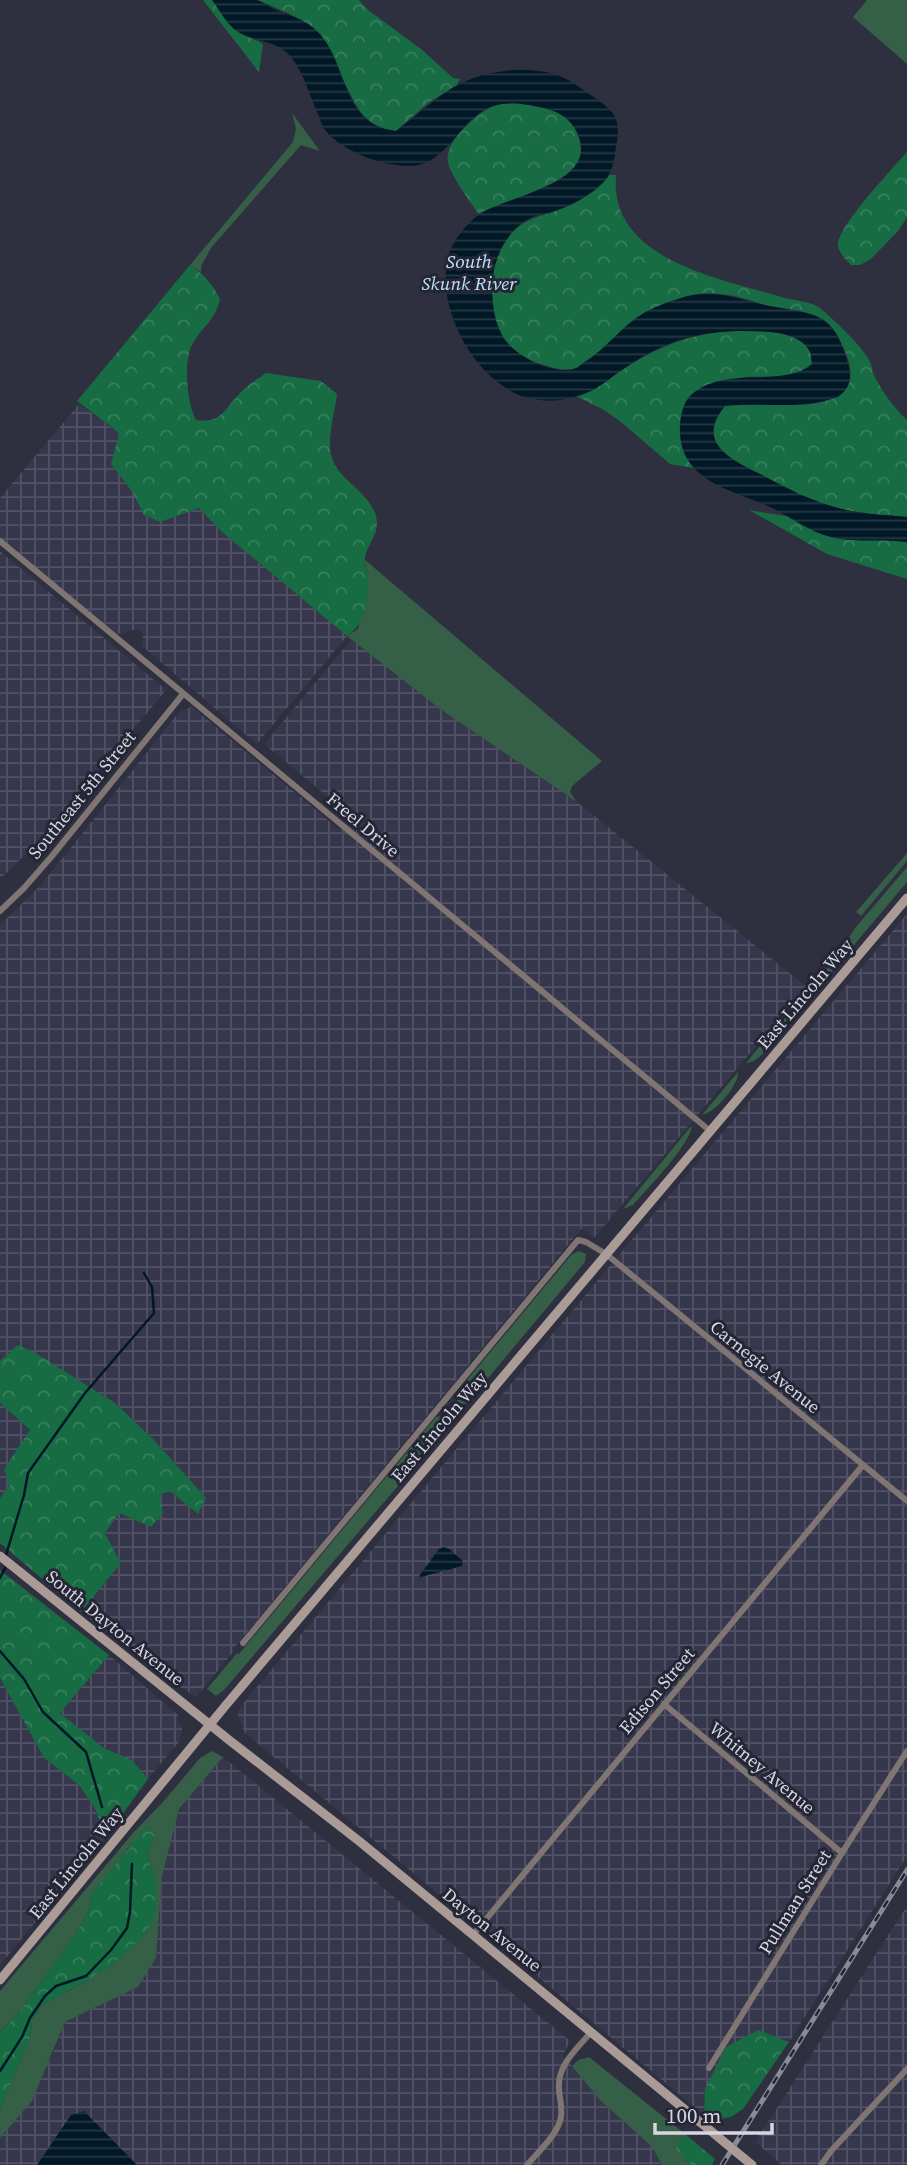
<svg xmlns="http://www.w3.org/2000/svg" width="907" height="2165" font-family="'Source Serif 4',serif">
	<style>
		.industrial { fill: url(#industrial-grid) }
		.grass { fill: #355f46 }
		.forest { fill: url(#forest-crowns) }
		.water { fill: url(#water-rules) }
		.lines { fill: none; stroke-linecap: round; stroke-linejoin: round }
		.stream { stroke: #011826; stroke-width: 2.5 }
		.minor { stroke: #7f7572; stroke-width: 6 }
		.secondary { stroke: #ab9b97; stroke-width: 9 }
		.rail-casing { stroke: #898a97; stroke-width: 5 }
		.rail { stroke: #242535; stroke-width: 2.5; stroke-dasharray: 8; stroke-linecap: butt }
		.secondary-bridge { stroke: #ab9b97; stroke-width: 9 }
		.labels { text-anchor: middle; stroke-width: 6; stroke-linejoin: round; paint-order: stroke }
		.street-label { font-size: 18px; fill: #d6d7e1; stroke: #242535 }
		.water-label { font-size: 19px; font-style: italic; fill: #bce3fc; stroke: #242535 }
	</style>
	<defs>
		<pattern id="industrial-grid" width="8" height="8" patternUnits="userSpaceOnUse" patternTransform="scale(1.75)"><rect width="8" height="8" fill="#36364c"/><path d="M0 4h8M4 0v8" fill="none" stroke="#525266"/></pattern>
		<pattern id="forest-crowns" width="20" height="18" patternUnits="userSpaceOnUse" patternTransform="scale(1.75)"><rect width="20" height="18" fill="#176c43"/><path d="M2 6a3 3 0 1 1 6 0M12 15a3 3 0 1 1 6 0" fill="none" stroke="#38805e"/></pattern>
		<pattern id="water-rules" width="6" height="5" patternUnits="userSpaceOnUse" patternTransform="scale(1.75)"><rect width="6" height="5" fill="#011826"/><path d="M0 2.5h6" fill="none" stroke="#253945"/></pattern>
	</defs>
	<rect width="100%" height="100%" fill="#2e2f3f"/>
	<path class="industrial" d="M79 404 119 433 111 464 133 493 144 515 160 522 199 508 222 532 347 636 257 744 142 646 143 634 138 629 114 635 0 541V498Z
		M0 551 166 690 97 774 28 852 0 879Z
		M352 639 440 709 577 802 808 988 772 1027 594 1238 582 1228 233 1649 234 1651 196 1697 180 1687 81 1612 121 1563 105 1532 119 1513 170 1491 206 1498 154 1440 115 1403 79 1382 0 1361V925L41 885 180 711 192 707 340 830 351 816 264 744Z
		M907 914V1856L789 2042 779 2039 705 2088 704 2115 245 1733 237 1713 241 1706 609 1267Z
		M0 1403 30 1430 4 1469 9 1486 0 1498Z
		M109 1655 179 1716 177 1721 182 1726V1731L179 1742 148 1779 132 1760 104 1748 60 1713Z
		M0 1678 44 1758 79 1785 94 1807 102 1826 108 1834 0 1965Z
		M223 1757 568 2039 570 2042 563 2055 600 2100 652 2147 662 2165H0V2138L52 2056 65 2022 138 1987 156 1958 162 1877 179 1809Z
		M907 1906V2165H782L755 2142Z"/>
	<path class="grass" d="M867 0H907V64L853 17Z
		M292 113 320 151 301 145 211 248 201 266V272L190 265 293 142 296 129Z
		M364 559 602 761 572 786 570 792 577 802 440 709 347 636 358 629 368 578Z
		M907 853V861L861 916 856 912Z
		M907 867V882L827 977 820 979 856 927Z
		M814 986V992L784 1027 778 1030 775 1029Z
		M770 1034 772 1037C769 1048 758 1062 746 1063Z
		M738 1072C739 1085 715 1113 702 1115Z
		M692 1125C691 1144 647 1189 633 1205L623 1209Z
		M579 1251 586 1254 585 1262 469 1401 463 1405 458 1403 456 1399 457 1392 572 1254Z
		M443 1416 448 1418V1424L443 1433 224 1690 216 1696 207 1689 237 1653 239 1654 436 1417Z
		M212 1751 223 1757 179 1809 162 1877 156 1958 138 1987 65 2022 32 2101 0 2138V2110L30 2037 32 2021 42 2005 87 1981 120 1959 156 1880 147 1856 154 1835 128 1848 118 1863 93 1892 87 1915 66 1948 20 2011 0 2032V1991L133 1833 163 1802 200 1758Z
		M589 2057 690 2138 681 2137 685 2159 691 2165H662L652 2147 600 2100 572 2066 578 2060Z"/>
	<path class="forest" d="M203 0H212L234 29 263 44 259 72Z
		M258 0H359L368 10 421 49 453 78 460 79 457 85 428 103 396 131C359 126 356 101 339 73 329 56 315 36 301 21 296 15 268 5 258 0Z
		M516 103C540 107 570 109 578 136 581 145 582 154 578 163 571 182 500 203 479 214 472 205 449 173 448 162 444 142 474 117 489 108 497 104 508 104 516 103Z
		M907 152V217L899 230 871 259 860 265H851C846 260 839 253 838 246 835 229 894 167 907 152Z
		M609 175H616C608 261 723 279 785 298 795 301 811 301 820 308 833 319 860 344 868 358 871 362 872 368 873 373 881 390 893 407 907 420V517C885 515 863 514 842 509 813 502 788 489 762 475 732 460 694 444 725 406 731 405 739 403 746 403 771 403 837 414 849 383 855 367 842 342 833 329 823 312 793 310 775 307 761 305 748 299 735 296 724 294 709 292 698 294 686 296 654 308 643 314 633 319 624 330 615 338 605 347 586 367 573 369 563 371 551 367 541 364 532 362 521 357 513 350 486 326 486 270 505 242 519 221 531 219 553 212 575 205 595 193 609 175Z
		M190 265C204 274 213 285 220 299 215 322 201 327 192 345 183 362 187 404 196 420 223 424 225 407 242 391 249 384 258 379 266 373L321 381 337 394C335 412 326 442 332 458 339 480 365 489 375 513 382 533 368 541 365 558 363 564 368 572 368 579 369 600 365 624 347 636L222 532 199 508 160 522 144 515 133 493 111 464 119 433 77 401Z
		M731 331C752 331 800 328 810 352 812 356 811 360 812 364 794 380 766 376 743 377L684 451 694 468 670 464 621 422 604 410 576 396C597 390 610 377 628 366 662 345 691 334 731 331Z
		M749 510 791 517 828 536 907 542V579L827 554Z
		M18 1345 37 1354 115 1403 154 1440 206 1498 198 1514 170 1491 160 1495 163 1513 151 1527 119 1513 105 1533 121 1563 81 1612 0 1543V1498L9 1486 4 1469 30 1430 0 1403V1361Z
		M0 1570 109 1655 60 1713 104 1748 132 1760 148 1779 108 1834 102 1826 94 1807 79 1785 44 1758 0 1678Z
		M148 1825 154 1835 147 1856 156 1880 155 1915 146 1933 120 1959 87 1981 42 2005 32 2021 30 2037 0 2110V2032L20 2011 66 1948 87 1915 93 1892Z
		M758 2030 789 2042 743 2109 731 2117 710 2120 704 2115 705 2089 726 2047Z
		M681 2137 690 2138 715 2159 712 2165H691L676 2149Z"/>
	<path class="water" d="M212 0C226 0 241 0 255 0 262 1 268 6 274 9 290 16 305 19 317 31 349 62 340 125 396 131 435 102 453 77 505 71 524 68 552 70 570 81 577 85 585 91 592 96 601 102 612 109 616 119 619 127 618 138 616 146 615 157 613 169 607 178 596 193 569 207 551 212 546 214 540 214 535 216 511 225 496 252 493 276 491 296 493 318 502 335 512 355 552 375 574 369 577 368 580 365 583 363 605 350 621 327 642 314 652 308 667 302 678 299 714 286 740 301 775 307 810 314 831 312 844 351 849 366 856 384 839 396 836 399 828 399 824 401 791 409 758 402 725 406 694 443 732 460 762 475 788 489 813 502 842 509 863 514 885 515 907 517V542C881 538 853 544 827 536 807 530 789 516 770 507 731 489 677 481 680 425 681 415 683 402 691 395 725 364 784 389 812 364 811 360 812 356 810 352 804 338 783 333 770 332 714 328 672 335 625 368 613 375 604 385 591 391 574 399 553 403 534 399 475 390 424 294 455 241 462 230 472 218 483 212 513 195 602 182 577 132 569 116 555 110 539 107 524 104 509 101 493 106 460 117 448 166 409 166 382 166 343 152 325 130 322 126 320 119 318 114 309 95 304 72 290 56 275 38 249 43 233 28 225 21 219 9 212 0Z
		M444 1547 449 1549 463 1561 462 1566 421 1577 419 1576 439 1549Z
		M84 2111 137 2165H37L71 2115Z"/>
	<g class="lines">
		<path class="stream" d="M6 1555 24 1495 28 1473 85 1393 154 1313 152 1287 144 1273
			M0 1578 5 1568
			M0 1651 24 1679 43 1712 86 1752 102 1807
			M0 2071 22 2037 30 2018 45 1996 56 1986 86 1976 111 1950 127 1928 130 1912 132 1864"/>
		<path class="minor" d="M0 541 709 1130
			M0 911 24 888 52 856 183 694
			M243 1643 578 1240 586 1242 606 1254 907 1501
			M664 1704 842 1853
			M473 1935 863 1465
			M709 2068 842 1853 907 1751
			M527 2165C538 2152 555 2137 560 2121 564 2109 559 2099 559 2088 557 2065 578 2048 591 2032
			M821 2165 831 2151 907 2069"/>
		<path class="secondary" d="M0 1556 229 1740 359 1841 700 2122
			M0 1980 226 1705 907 898"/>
		<g class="rail-casing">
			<path id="rail" d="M722 2165 907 1870"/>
		</g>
		<use href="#rail" class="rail"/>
		<path class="secondary-bridge" d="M700 2122 752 2165"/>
	</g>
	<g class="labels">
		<g class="street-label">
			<text transform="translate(82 795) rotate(-51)" y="6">Southeast 5th Street</text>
			<text transform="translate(363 825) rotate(40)" y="6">Freel Drive</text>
			<text transform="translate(805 994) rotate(-50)" y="6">East Lincoln Way</text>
			<text transform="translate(765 1367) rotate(39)" y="6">Carnegie Avenue</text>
			<text transform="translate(439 1427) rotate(-50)" y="6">East Lincoln Way</text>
			<text transform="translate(115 1628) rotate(39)" y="6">South Dayton Avenue</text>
			<text transform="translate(657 1691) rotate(-50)" y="6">Edison Street</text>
			<text transform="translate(762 1768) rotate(40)" y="6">Whitney Avenue</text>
			<text transform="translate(76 1863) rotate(-51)" y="6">East Lincoln Way</text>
			<text transform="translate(795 1902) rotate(-58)" y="6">Pullman Street</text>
			<text transform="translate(492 1930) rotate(39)" y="6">Dayton Avenue</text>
		</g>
		<g class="water-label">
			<text x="469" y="268">South<tspan x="469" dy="22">Skunk River</tspan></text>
		</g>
	</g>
	<path d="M655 2123v10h117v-10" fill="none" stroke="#d6d7e1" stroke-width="3.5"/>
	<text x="666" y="2123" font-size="21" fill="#d6d7e1" stroke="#242535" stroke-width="5" paint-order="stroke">100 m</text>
</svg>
